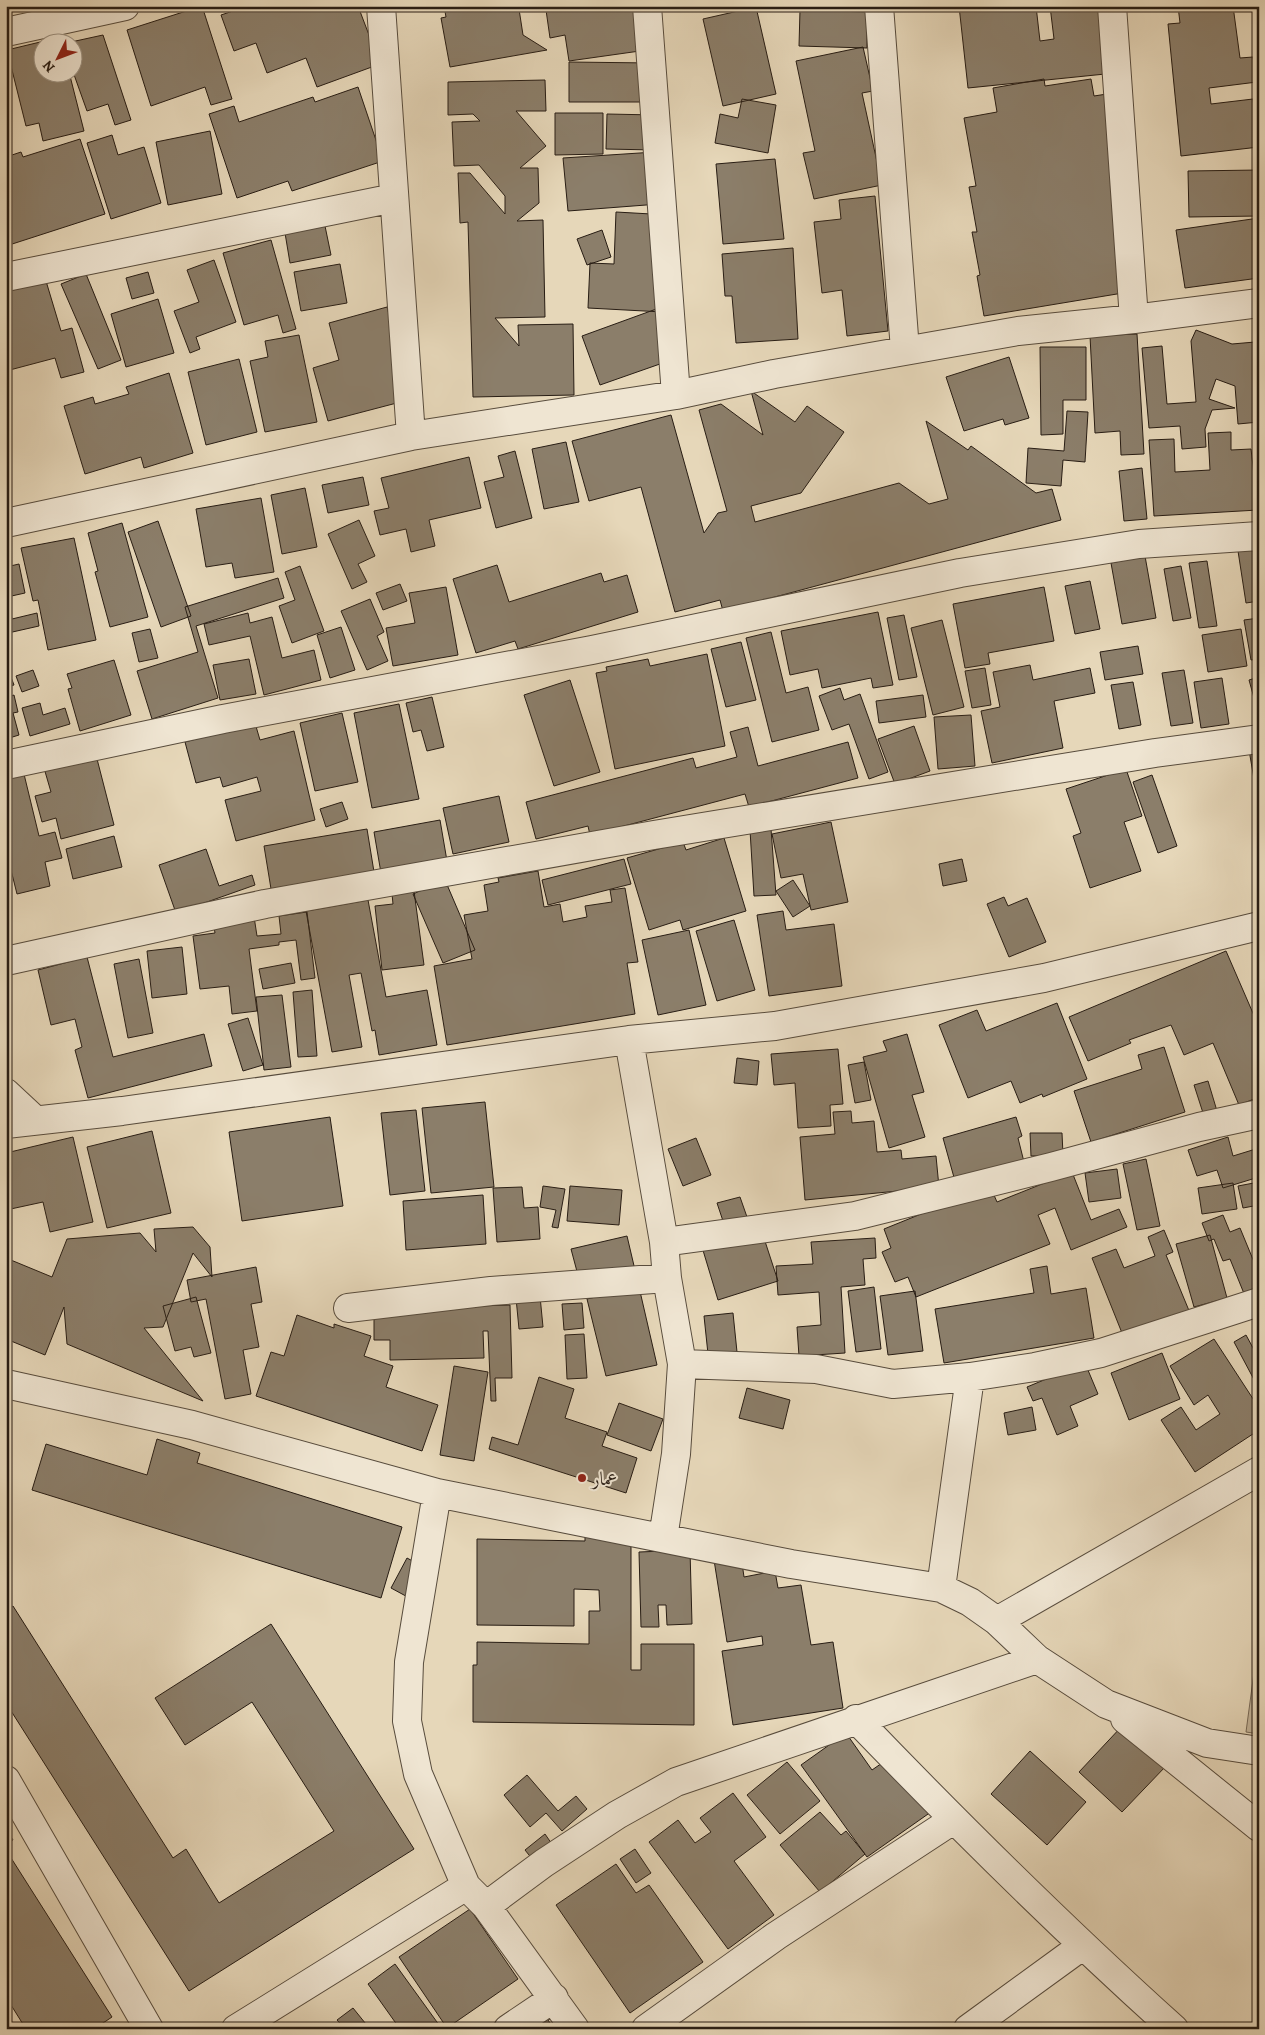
<svg xmlns="http://www.w3.org/2000/svg" width="1265" height="2035" font-family="Alegreya,Amiri,serif">
	<style>
		.green { fill: #c6b79d; stroke: #776a58 }
		.building { fill: #8b7e6a; stroke: #281d14 }
		.lines { fill: none; stroke-linecap: round; stroke-linejoin: round }
		.minor-casing { stroke: #584c3d; stroke-width: 30 }
		.minor { stroke: #efe5d2; stroke-width: 28 }
		.poi-dot { fill: #8f2418; stroke: #efe5d2; stroke-width: 2 }
		.labels { text-anchor: middle; stroke-width: 4; stroke-linejoin: round; paint-order: stroke }
		.poi-label { font-size: 19px; fill: #281d14; stroke: #efe5d2; text-anchor: start }
	</style>
	<rect width="100%" height="100%" fill="#e6d7b9"/>
	<filter id="stains"><feTurbulence type="fractalNoise" baseFrequency=".004" numOctaves="4"/><feColorMatrix values="0 0 0 0 .2 0 0 0 0 .09 0 0 0 0 .02 0 0 0 .5 -.17"/></filter>
	<radialGradient id="worn" r=".72"><stop offset=".6" stop-color="#630" stop-opacity="0"/><stop offset="1" stop-color="#630" stop-opacity=".3"/></radialGradient>
	<path class="green" d="M1259 1635V1734L1246 1732Z"/>
	<path class="building" d="M202 6 232 99 211 105 205 87 151 106 127 30Z
		M259 6H358L380 64 317 87 306 58 267 73 256 43 234 51 221 15 245 7 246 11Z
		M444 6H531L519 9 523 35 547 50 450 67 441 18 446 17Z
		M569 6H648L654 49 569 61 565 35 550 38 546 10Z
		M706 6H752L707 11Z
		M959 6H1036L1040 41 1054 39 1050 6H1108L1115 73 968 88Z
		M1178 6H1233L1240 58 1253 57 1257 82 1209 88 1211 104 1253 99 1259 147 1181 156 1168 24 1180 23Z
		M756 7 776 94 723 106 703 19Z
		M800 10 867 12V48L799 46Z
		M103 35 131 120 115 125 108 104 87 111 72 69 71 42Z
		M61 37 62 42H42V72H69L84 131 43 141 39 123 26 126 7 50Z
		M863 47 873 91 862 93 882 185 814 199 803 153 815 151 796 61Z
		M569 62 651 63V102H569Z
		M1044 79 1045 86 1091 79 1094 96 1107 94 1141 290 984 316 977 276 980 275 972 232H977L969 187 976 186 964 118 997 112 993 88Z
		M545 80 546 111H516L546 146 520 168H538L539 203 517 221 543 220 545 317 495 318 519 346 518 325 573 324 574 395 473 397 468 222 460 223 458 173H470L505 214V196L479 165 454 166 452 122 480 121 473 114 448 115V82Z
		M358 87 383 161 292 191 288 181 237 198 209 114 234 106 239 122 313 97 315 102Z
		M742 99 776 105 768 153 715 143 720 114 738 118Z
		M555 113H603V154L555 155Z
		M607 114 656 115 655 150 606 149Z
		M210 131 222 194 168 205 156 142Z
		M112 135 118 155 144 147 161 203 111 219 87 143Z
		M80 139 105 214 6 246V157L21 152 23 157Z
		M655 152 659 204 568 211 563 158Z
		M775 159 784 239 723 244 716 164Z
		M1259 170V216L1189 217 1188 171Z
		M875 196 888 331 847 336 842 290 822 293 814 222 841 219 839 200Z
		M616 212 669 215 663 312 588 308 590 263 614 264Z
		M1259 218V278L1185 288 1176 230Z
		M325 226 331 255 290 263 285 233Z
		M602 230 611 257 587 265 577 239Z
		M271 240 296 329 283 333 278 315 244 325 223 253Z
		M793 248 798 339 736 343 732 296H725L722 254Z
		M214 260 236 322 196 337 200 349 190 353 174 311 199 302 187 270Z
		M340 264 347 303 301 311 294 272Z
		M148 272 154 293 132 299 126 278Z
		M86 274 121 360 98 369 61 284Z
		M46 281 61 331 72 328 84 372 61 378 55 358 6 371V292Z
		M158 299 174 353 126 367 111 314Z
		M387 307 412 399 328 421 313 368 339 360 329 323Z
		M659 308 677 358 600 385 582 336Z
		M1196 330 1232 344 1255 342 1257 364 1259 360V422L1238 424 1235 386 1216 379 1209 399 1235 408 1212 410 1205 429 1206 447 1182 449 1180 426 1149 428 1142 348 1162 346 1167 404 1196 402 1191 341Z
		M1137 334 1144 454 1121 455 1120 431 1095 433 1090 336Z
		M299 335 317 422 265 432 250 361 268 357 265 341Z
		M1040 347H1086V400H1063V434L1041 435Z
		M1009 357 1029 418 1005 425 1003 419 964 431 946 377Z
		M239 359 257 432 206 445 188 372Z
		M169 373 193 453 144 468 141 457 85 474 64 406 93 397 95 404 129 394 126 387Z
		M751 391 795 422 807 406 844 432 801 493 751 506 755 522 899 483 929 504 948 499 926 421 968 450 971 446 1036 493 1052 489 1061 520 723 611 720 600 675 612 641 487 589 501 572 441 671 415 704 533 718 513 727 511 699 410 721 404 763 435Z
		M1067 411 1088 412 1085 462 1063 460 1061 486 1026 483 1028 448 1064 451Z
		M1231 432V450L1251 449 1258 510 1154 516 1149 440 1174 439 1175 472 1210 470 1208 433Z
		M566 442 579 502 544 509 532 449Z
		M515 451 532 518 496 528 484 482 504 477 498 456Z
		M469 457 481 508 429 520 435 546 411 552 406 529 380 535 374 511 389 508 381 478Z
		M1142 468 1147 519 1124 521 1119 471Z
		M363 477 369 505 328 513 322 485Z
		M305 488 317 547 282 554 271 495Z
		M261 498 274 572 235 578 232 563 206 567 196 509Z
		M359 520 375 556 358 564 367 582 352 589 328 534Z
		M158 521 191 616 161 627 128 532Z
		M122 523 148 617 110 627 95 572 98 571 88 533Z
		M1259 534V601L1246 603 1236 538Z
		M74 538 96 640 48 650 38 600 33 601 21 548Z
		M1145 556 1156 618 1122 624 1111 563Z
		M1207 561 1217 626 1199 628 1189 563Z
		M19 564 25 593 7 597 12 619 37 613 39 626 8 633 6 625V567Z
		M497 565 509 602 601 573 604 582 627 575 638 612 518 649 515 641 476 653 453 579Z
		M300 566 324 631 292 643 279 606 295 600 285 572Z
		M1181 566 1191 618 1173 621 1164 569Z
		M278 578 284 598 196 626 218 698 152 719 137 671 198 652 185 607Z
		M1090 581 1100 629 1075 634 1065 586Z
		M400 584 407 601 383 610 376 593Z
		M446 587 458 655 393 666 386 628 415 623 409 593Z
		M1044 587 1054 641 988 653 990 664 965 668 953 604Z
		M370 599 384 632 377 636 388 661 367 670 341 611Z
		M878 612 893 685 873 688 871 678 822 688 818 669 790 675 781 631Z
		M248 613 250 623 272 617 282 658 314 650 321 680 264 695 250 636 209 645 204 624Z
		M904 615 917 677 899 680 887 618Z
		M1259 618V659L1251 660 1244 620Z
		M942 620 964 707 933 715 911 628Z
		M341 627 355 670 330 678 317 635Z
		M150 629 158 658 139 662 132 633Z
		M1241 629 1247 666 1208 672 1202 635Z
		M771 632 786 693 808 687 819 730 772 742 746 638Z
		M741 642 756 700 726 707 711 649Z
		M1138 646 1143 674 1105 680 1100 652Z
		M707 654 725 746 615 769 596 673 607 671 606 667 648 659 650 666Z
		M249 659 256 694 220 700 213 665Z
		M114 660 131 715 80 731 68 689 72 688 67 674Z
		M6 664 14 685 6 687Z
		M1030 665 1033 680 1090 668 1095 693 1054 701 1063 748 992 763 981 711 1000 707 993 672Z
		M985 668 991 705 972 708 965 671Z
		M33 670 39 686 22 692 16 676Z
		M1184 670 1193 723 1171 726 1162 673Z
		M1259 677V716L1249 680Z
		M1222 678 1229 724 1201 728 1194 682Z
		M570 680 600 772 554 786 524 695Z
		M1133 682 1141 725 1119 729 1111 685Z
		M840 688 844 700 860 694 888 772 869 779 849 724 832 730 819 696Z
		M14 695 18 712 13 713 19 735 6 739V698Z
		M923 695 926 717 879 723 876 701Z
		M432 697 444 747 427 751 421 730 413 732 406 703Z
		M40 703 43 715 65 708 70 724 30 736 22 708Z
		M399 704 419 799 372 808 354 713Z
		M342 713 358 782 315 791 300 723Z
		M971 715 975 766 938 769 934 717Z
		M255 723 260 740 294 731 315 820 236 841 225 800 261 791 257 777 223 787 220 777 196 783 185 742Z
		M914 726 930 771 895 784 878 739Z
		M748 727 758 766 848 742 858 778 749 807 745 794 590 835 588 826 536 839 526 802 693 758 696 768 737 757 730 732Z
		M1259 748V802H1258L1249 750Z
		M96 755 114 825 61 839 56 818 42 822 35 796 51 792 44 768Z
		M1126 769 1142 816 1124 822 1141 871 1090 888 1073 836 1081 833 1066 789Z
		M23 770 39 836 55 832 62 858 45 862 50 886 17 894 6 850V774Z
		M1152 775 1177 846 1158 853 1133 782Z
		M499 796 509 842 453 854 443 808Z
		M342 802 348 819 326 827 320 809Z
		M440 820 447 861 381 873 374 832Z
		M831 822 848 902 811 910 803 874 781 878 772 834Z
		M367 829 375 878 272 895 264 846Z
		M771 829 776 895 754 896 750 830Z
		M114 836 122 867 73 879 66 849Z
		M724 838 746 911 683 930 680 920 649 930 627 858 683 842 686 850Z
		M206 849 219 886 252 875 255 885 176 913 159 865Z
		M624 859 631 884 548 905 542 880Z
		M962 859 967 881 943 886 939 864Z
		M538 871 544 907 560 904 563 922 587 917 585 906 612 902 610 890 625 888 638 962 627 963 635 1014 447 1045 434 966 472 959 464 915 488 911 484 885 499 882 498 878Z
		M445 880 475 950 443 963 413 894Z
		M793 880 810 906 793 917 776 891Z
		M414 891 424 965 382 970 375 906 393 904 392 894Z
		M1004 897 1008 906 1027 898 1046 942 1009 957 987 904Z
		M368 900 386 997 427 990 437 1045 379 1055 375 1030 372 1031 361 973 349 975 362 1047 332 1052 306 911Z
		M253 910 257 936 281 934 279 916 307 912 315 978 301 980 296 940 279 942V945L249 949 257 1011 232 1014 229 986 200 989 193 936 215 933 212 915Z
		M783 911 786 930 834 924 842 986 769 996 757 915Z
		M734 920 755 990 717 1001 696 931Z
		M689 930 706 1005 658 1015 642 940Z
		M182 947 187 994 152 998 147 951Z
		M1226 951 1259 1027V1097L1239 1105 1213 1043 1184 1055 1171 1025 1129 1040 1131 1043 1088 1061 1069 1017Z
		M87 957 113 1057 204 1034 212 1066 88 1098 75 1050 82 1047 75 1019 51 1025 38 970Z
		M139 959 153 1033 128 1038 114 964Z
		M291 963 295 983 263 989 259 969Z
		M312 990 317 1056 298 1057 293 992Z
		M282 995 291 1067 264 1070 256 997Z
		M1057 1003 1087 1079 1043 1097 1042 1094 1020 1103 1011 1081 968 1098 939 1025 977 1010 986 1031Z
		M248 1018 263 1065 243 1071 228 1024Z
		M907 1034 924 1092 912 1095 925 1137 889 1148 863 1057 887 1051 883 1041Z
		M1164 1047 1185 1112 1091 1142 1074 1091 1142 1069 1138 1055Z
		M838 1049 843 1104 830 1105 831 1126 798 1128 795 1083 774 1085 771 1054Z
		M737 1058 759 1061 757 1085 734 1083Z
		M864 1062 871 1100 855 1103 848 1065Z
		M1208 1081 1217 1111 1204 1116 1194 1085Z
		M485 1102 494 1187 431 1193 422 1108Z
		M416 1110 425 1191 390 1195 381 1113Z
		M851 1111 852 1123 874 1121 877 1152 901 1150 902 1159 936 1156 939 1187 805 1200 800 1137 835 1134 833 1112Z
		M330 1117 343 1206 242 1221 229 1132Z
		M1016 1117 1022 1136 1018 1138 1024 1162 955 1181 943 1138Z
		M152 1131 171 1213 107 1228 87 1147Z
		M1030 1133H1062L1063 1155 1031 1156Z
		M73 1137 93 1222 50 1232 43 1202 6 1210V1153Z
		M1228 1137 1233 1156 1259 1148V1177L1223 1188 1217 1170 1197 1176 1188 1150Z
		M696 1138 711 1175 683 1186 668 1149Z
		M1146 1159 1160 1226 1137 1230 1123 1164Z
		M1117 1169 1121 1198 1089 1202 1085 1173Z
		M1072 1172 1091 1220 1119 1209 1127 1227 1071 1250 1055 1208 1038 1215 1050 1244 916 1297 908 1277 895 1282 882 1252 891 1248 884 1229 990 1186 997 1202Z
		M1259 1182V1205L1243 1208 1238 1186Z
		M1233 1183 1237 1209 1202 1214 1198 1188Z
		M543 1186 565 1189 558 1228 552 1227 556 1210 540 1207Z
		M570 1186 622 1190 619 1225 567 1221Z
		M522 1187 524 1208 538 1207 540 1239 497 1242 493 1188Z
		M483 1195 486 1244 406 1250 403 1201Z
		M740 1197 747 1217 724 1224 717 1203Z
		M1223 1215 1230 1232 1240 1228 1259 1274V1290L1245 1296 1230 1259 1223 1261 1214 1239 1209 1241 1202 1223Z
		M193 1227 210 1247 212 1277 193 1253 163 1327 144 1328 203 1401 67 1344 64 1307 45 1355 11 1341 6 1258 52 1277 67 1239 140 1233 156 1252 154 1229Z
		M761 1229 778 1281 718 1300 702 1247Z
		M1164 1230 1173 1252 1166 1255 1190 1313 1122 1333 1092 1258 1116 1249 1124 1268 1155 1256 1148 1237Z
		M1210 1235 1227 1298 1194 1307 1176 1244Z
		M627 1236 635 1270 579 1279 571 1249Z
		M875 1238 876 1258 863 1259 865 1285 841 1287 845 1353 799 1356 797 1327 821 1325 819 1292 778 1295 776 1266 813 1264 811 1242Z
		M1047 1266 1051 1294 1086 1288 1094 1338 944 1363 935 1309 1034 1293 1030 1269Z
		M256 1267 262 1302 251 1304 259 1347 243 1350 251 1394 225 1399 206 1299 191 1302 187 1280Z
		M639 1287 657 1365 606 1376 587 1299Z
		M874 1287 881 1349 856 1352 848 1291Z
		M915 1291 923 1351 888 1355 880 1296Z
		M540 1296 543 1327 519 1329 516 1298Z
		M196 1297 211 1353 194 1357 191 1347 175 1351 163 1306Z
		M582 1303 584 1328 564 1330 562 1304Z
		M510 1305 512 1378H495L496 1401H491L488 1331H483L484 1358 390 1360V1340H374V1309Z
		M733 1313 737 1352 708 1354 704 1316Z
		M297 1315 334 1328V1324L371 1336 364 1356 393 1366 386 1387 438 1405 422 1451 256 1396 271 1352 284 1356Z
		M1259 1322V1332L1254 1324Z
		M584 1334 587 1378 567 1379 565 1335Z
		M1246 1335 1259 1359V1389L1234 1342Z
		M1214 1339 1259 1408V1430L1195 1472 1161 1420 1181 1407 1196 1430 1220 1414 1208 1395 1194 1405 1170 1366Z
		M1162 1353 1180 1399 1129 1420 1111 1373Z
		M1085 1363 1098 1394 1070 1406 1078 1426 1057 1435 1042 1398 1033 1401 1027 1387Z
		M454 1366 488 1372 474 1461 440 1455Z
		M539 1377 574 1389 565 1418 607 1432 602 1446 637 1458 626 1493 489 1449 492 1437 518 1445Z
		M747 1388 790 1400 783 1429 739 1418Z
		M619 1403 663 1419 651 1451 607 1435Z
		M1032 1407 1036 1430 1008 1435 1004 1413Z
		M157 1439 200 1453 197 1463 402 1527 381 1598 32 1490 46 1444 147 1475Z
		M585 1534 631 1535V1670H641V1644H694V1725L473 1722V1665H477V1642L589 1644V1611H600L599 1590 574 1589V1626L477 1625V1539L585 1541Z
		M690 1550 692 1624 667 1625 666 1605H658L659 1627H641L639 1552Z
		M741 1556 744 1577 775 1571 778 1588 801 1585 811 1645 833 1642 843 1708 733 1725 722 1651 763 1645 762 1636 727 1642 714 1560Z
		M407 1558 431 1571 415 1601 391 1588Z
		M13 1606 173 1858 186 1849 219 1903 334 1831 252 1702 185 1745 155 1698 271 1624 414 1849 189 1991 6 1703V1610Z
		M1123 1725 1166 1766 1122 1812 1079 1772Z
		M846 1733 872 1770 898 1752 938 1807 867 1857 801 1765Z
		M1030 1751 1086 1802 1047 1845 991 1794Z
		M787 1762 820 1801 780 1834 747 1795Z
		M527 1775 558 1811 576 1796 587 1809 562 1831 546 1813 530 1827 504 1795Z
		M733 1793 766 1837 734 1861 774 1915 728 1949 649 1842 678 1820 695 1843 711 1832 700 1818Z
		M820 1812 841 1835 846 1831 865 1854 820 1892 780 1845Z
		M6 1829 13 1840 6 1844Z
		M545 1834 556 1850 537 1865 525 1850Z
		M635 1849 651 1873 636 1883 620 1859Z
		M6 1850 112 2017 94 2029H26L6 1997Z
		M616 1864 636 1893 649 1885 703 1962 630 2013 556 1905Z
		M470 1909 518 1979 447 2028 399 1957Z
		M395 1964 442 2029H400L368 1984Z
		M353 2008 370 2029H345L337 2020Z
		M544 2014 554 2029H523Z"/>
	<g class="lines">
		<g class="minor-casing">
			<path id="minor" d="M381 6 411 436
				M647 6 676 395
				M879 6 905 350
				M1112 6 1134 319
				M6 32 125 6
				M6 277 394 198
				M6 523 411 436 676 395 774 374 1018 331 1134 319 1259 303
				M6 765 223 719 592 650 960 573 1139 544 1259 536
				M6 961 265 904 654 835 1155 753 1259 739
				M629 1040 664 1242 667 1278 682 1364 676 1454 663 1538
				M6 1093 35 1120
				M6 1124 122 1111 629 1040 775 1026 1044 978 1259 926
				M664 1242 855 1216 1051 1167 1199 1127 1259 1114
				M348 1308 491 1291 667 1278
				M682 1364 816 1369 893 1384 970 1377 1035 1367 1101 1353 1259 1302
				M6 1384 192 1425 437 1493 791 1564 941 1588 970 1602 997 1621 1037 1659 1106 1704 1207 1743 1259 1751
				M437 1493 409 1662 407 1721 418 1774 466 1886 486 1906 575 2029
				M941 1588 970 1377
				M997 1621 1259 1471
				M856 1719C959 1826 1064 1930 1174 2029
				M1125 1719 1259 1827
				M6 1780 149 2029
				M486 1906 544 1863 617 1815 676 1782 1037 1659
				M236 2029 466 1886
				M508 2029 554 1998
				M646 2029 776 1936 953 1820
				M968 2029 1082 1946"/>
		</g>
		<use href="#minor" class="minor"/>
	</g>
	<circle class="poi-dot" cx="582" cy="1478" r="5"/>
	<g class="labels">
		<g class="poi-label">
			<text x="592" y="1485">عمار</text>
		</g>
	</g>
	<rect width="1265" height="2035" fill="none" stroke="#e6d7b9" stroke-width="25"/>
	<rect x="8" y="8" width="1250" height="2020" fill="none" stroke="#281d14" stroke-width="2.5"/>
	<rect x="12" y="12" width="1240" height="2010" fill="none" stroke="#281d14"/>
	<g transform="translate(58 58) rotate(228)"><circle r="24" fill="#efe5d2" stroke="#9f9586"/>
	<path d="M0-4L9 19L0 12L-9 19Z" fill="#8f2418"/>
	<text y="-8" font-size="14" font-weight="bold" text-anchor="middle" fill="#281d14">N</text>
	</g>
	<rect width="100%" height="100%" filter="url(#stains)"/>
	<rect width="100%" height="100%" fill="url(#worn)"/>
</svg>
